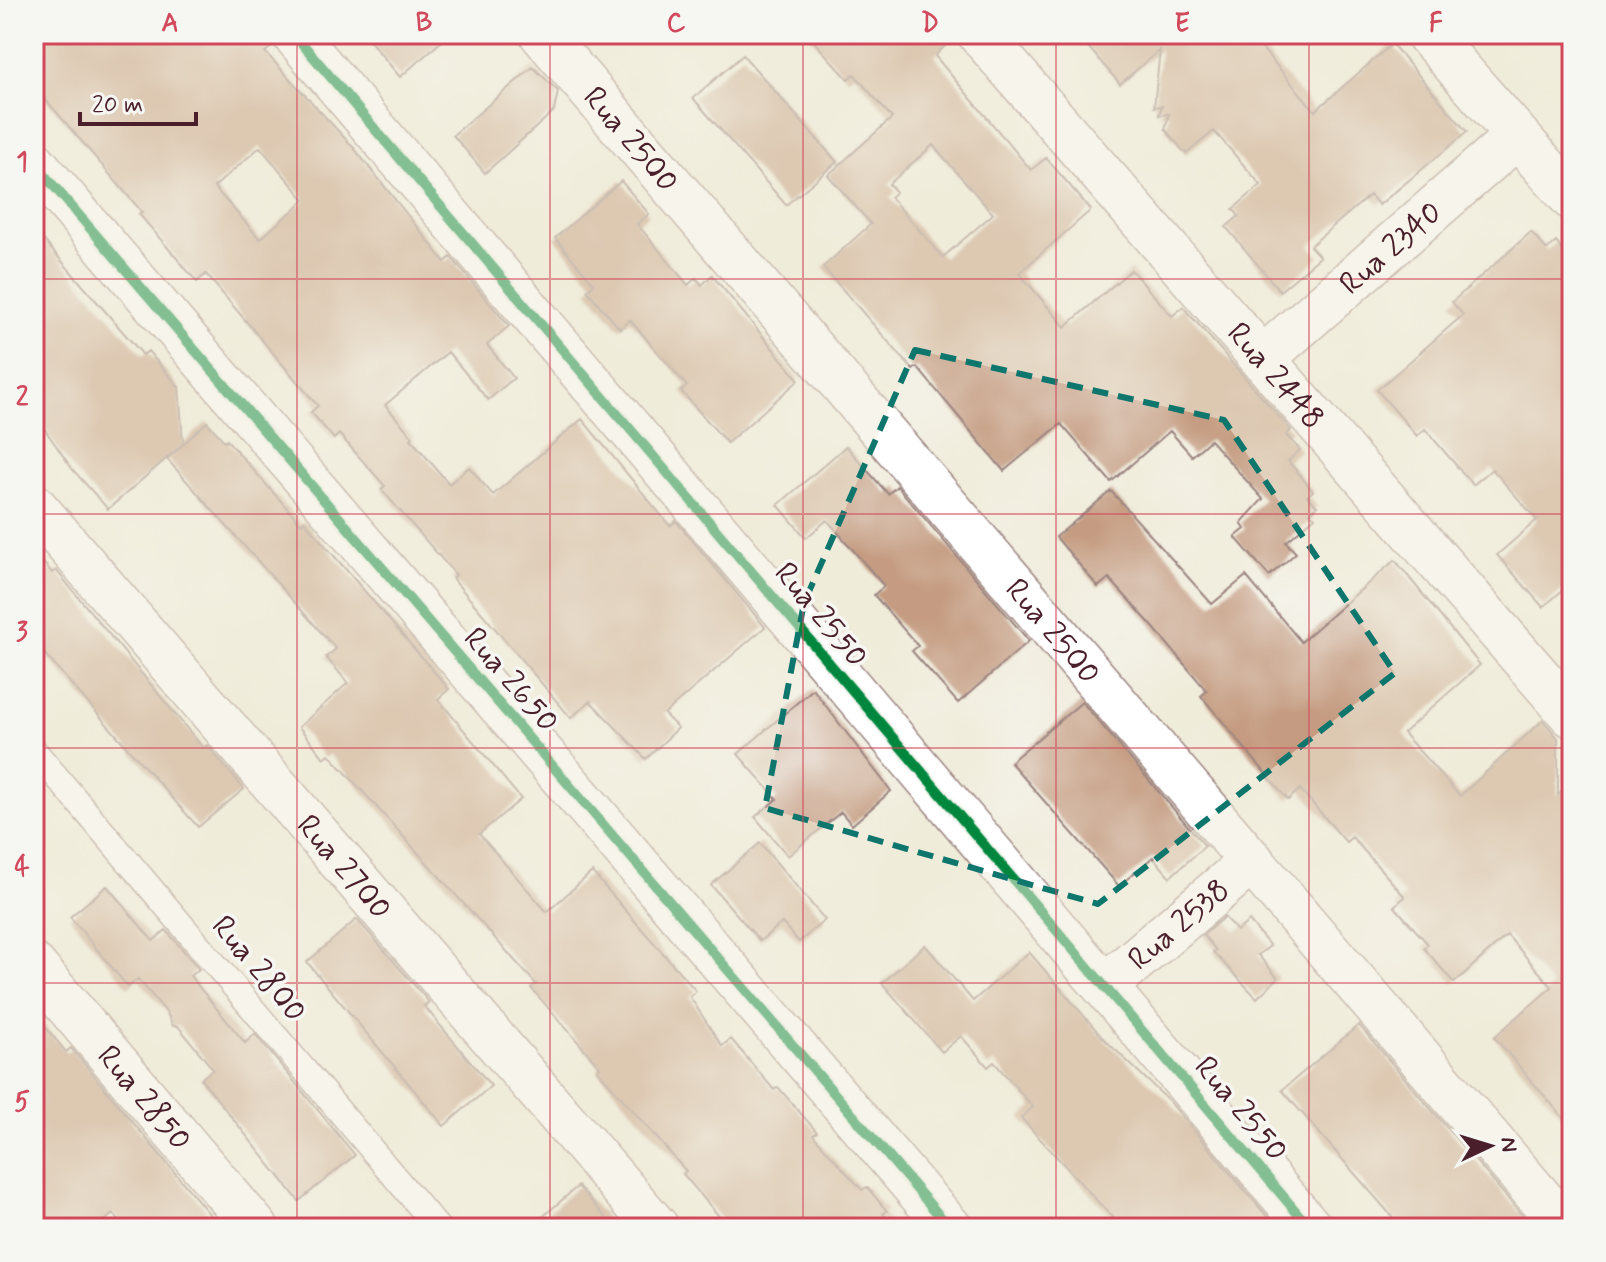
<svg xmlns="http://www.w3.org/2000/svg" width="1606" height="1262" font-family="Mynerve,sans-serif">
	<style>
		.building { fill: #c59c81; fill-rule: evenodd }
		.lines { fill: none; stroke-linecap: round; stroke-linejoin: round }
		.lane-casing { stroke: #9d8682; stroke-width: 27 }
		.street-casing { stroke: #9d8682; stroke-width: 47 }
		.secondary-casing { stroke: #9d8682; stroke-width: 47 }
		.lane { stroke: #fff; stroke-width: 24 }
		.street { stroke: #fff; stroke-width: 44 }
		.secondary { stroke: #fff; stroke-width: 44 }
		.cycleway-casing { stroke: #f6f6f2; stroke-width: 15 }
		.cycleway { stroke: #00873e; stroke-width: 10 }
		.marked { fill: none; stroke: #0f766e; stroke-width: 6; stroke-dasharray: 16 10; stroke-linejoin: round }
		.grid { fill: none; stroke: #d1495b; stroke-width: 2; stroke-opacity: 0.55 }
		.labels { text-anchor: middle; stroke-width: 7; stroke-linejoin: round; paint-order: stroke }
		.street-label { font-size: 32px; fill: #4a1f2b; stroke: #f6f6f2 }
		.neatline { fill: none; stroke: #d1495b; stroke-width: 3 }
		.grid-label { font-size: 26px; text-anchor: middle; font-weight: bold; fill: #d1495b }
	</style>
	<rect width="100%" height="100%" fill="#f6f6f2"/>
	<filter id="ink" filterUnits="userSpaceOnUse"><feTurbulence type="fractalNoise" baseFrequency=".0125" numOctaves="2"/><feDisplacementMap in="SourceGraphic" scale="16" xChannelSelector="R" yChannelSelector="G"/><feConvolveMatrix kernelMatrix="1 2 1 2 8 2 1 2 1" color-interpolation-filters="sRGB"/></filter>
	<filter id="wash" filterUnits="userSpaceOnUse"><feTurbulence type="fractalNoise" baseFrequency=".006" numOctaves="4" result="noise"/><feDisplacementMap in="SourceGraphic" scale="32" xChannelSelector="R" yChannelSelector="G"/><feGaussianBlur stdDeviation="1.8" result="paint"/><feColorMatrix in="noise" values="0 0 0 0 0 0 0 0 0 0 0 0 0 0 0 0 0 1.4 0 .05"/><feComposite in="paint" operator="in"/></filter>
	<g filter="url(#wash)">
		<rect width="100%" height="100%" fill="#f0ecda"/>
		<g id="blocks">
			<path class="building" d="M34 34H270L273 46 265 52 353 147 445 262 451 257 509 326 487 345 514 378 488 400 448 352 385 405 413 437 411 439 449 484 469 467 493 495 582 419 670 526 676 521 765 627 664 714 678 728 646 759 590 701 571 718 452 578 456 575 381 489 385 486 339 434 334 439 311 412 318 406 206 274 197 282 139 214 142 212 34 86ZM260 147 305 200 260 239 214 187Z
				M364 34H450L400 77Z
				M807 34H956L935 56 1031 170 1046 158 1091 210 1019 273 1065 327 1131 270 1172 316 1183 307 1291 430 1286 435 1300 450 1288 461 1313 491 1307 496 1317 506 1310 513 1315 517 1286 542 1296 553 1269 576 1235 537 1245 529 1241 523 1263 499 1210 440 1192 456 1170 431 1111 482 1061 424 1004 471 917 367 913 370 823 267 871 224 828 175 892 118 854 74 848 79ZM933 145 993 214 943 257 890 197 896 192 889 184Z
				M1077 34H1250L1315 111 1392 44 1467 132 1379 205 1370 195 1310 246 1320 257 1280 291 1226 227 1239 216 1233 209 1261 185 1214 131 1186 154 1165 129 1169 114 1159 115 1162 106 1154 107 1160 50 1120 84Z
				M743 55 837 162 786 205 693 98Z
				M533 67 558 91 554 111 485 173 453 135Z
				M621 181 649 214 637 224 688 285 696 278 702 285 712 275 799 380 727 443 681 391 687 386 630 320 620 329 587 290 594 284 555 238Z
				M34 229 143 355 148 351 179 387 183 444 108 509 73 470 34 414Z
				M1531 232 1547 250 1556 242 1572 261V582L1543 607 1497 555 1537 520 1492 469 1473 485 1425 429 1417 436 1377 390 1463 315 1452 302Z
				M207 422 225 442 227 440 301 524 304 521 449 689 438 699 521 799 479 834 547 912 592 872 696 991 690 997 722 1046 731 1039 774 1090 778 1087 817 1132 813 1135 862 1190 867 1187 887 1211 883 1214 895 1228H729L683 1174 686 1171 597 1070 600 1067 531 988 536 984 329 754 324 758 299 727 348 683 326 657 336 649 167 459Z
				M846 446 888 494 897 486 1029 641 958 703 912 651 918 646 874 595 884 586 827 520 806 538 778 505Z
				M1111 491 1212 604 1246 576 1301 642 1395 560 1480 665 1403 733 1460 796 1543 720 1558 738V795L1572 784V1128L1494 1037 1552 987 1507 935 1454 983 1424 948 1428 944 1394 906 1405 897 1352 837 1346 842 1300 789 1288 800 1201 696 1207 691 1154 628 1109 578 1098 587 1056 537Z
				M34 552 52 573 56 570 203 748 207 745 244 789 198 827 34 642Z
				M813 689 891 791 852 825 841 812 788 856 755 817 777 799 738 754Z
				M1082 702 1205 846 1170 877 1153 857 1119 886 1010 762Z
				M760 843 825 920 799 942 782 923 760 941 711 885Z
				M107 886 153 941 166 930 199 969 190 976 245 1043 255 1034 355 1155 299 1201 201 1079 213 1069 178 1026H173L167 1013 138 979 128 987 70 917Z
				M1224 917 1237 931 1249 921 1270 946 1258 955 1278 978 1257 998 1213 952 1216 950 1203 935Z
				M357 919 429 1002 424 1006 491 1086 444 1126 307 962Z
				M925 945 973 1001 1029 952 1103 1038 1169 1101 1277 1228H1122L1021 1118 1033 1107 994 1062 988 1067 961 1036 942 1052 882 983Z
				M34 1013 66 1052 71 1048 221 1228H125L113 1214 96 1228H34Z
				M1359 1025 1533 1228H1402L1282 1090Z
				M578 1186 615 1228H530Z"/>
		</g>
	</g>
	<g filter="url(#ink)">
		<use href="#blocks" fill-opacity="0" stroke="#9d8682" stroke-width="2"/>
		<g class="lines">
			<g class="lane-casing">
				<path id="lane" d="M34 750 438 1228"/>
			</g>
			<g class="street-casing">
				<g id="street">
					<path id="s1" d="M980 34 1572 715"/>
					<path d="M1428 34 1572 198"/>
					<path d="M34 163 950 1228"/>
					<path id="s2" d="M1262 359 1517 136"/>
					<path id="s3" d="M34 506 657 1228"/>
					<path id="s4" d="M34 966 256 1228"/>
					<path id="s5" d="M1105 986 1252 861"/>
				</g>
			</g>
			<g class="secondary-casing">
				<g id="secondary">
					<path d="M294 34 1310 1228"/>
					<path id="s6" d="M542 34 1566 1228"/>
				</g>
			</g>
			<use href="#lane" class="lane"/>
			<use href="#street" class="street"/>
			<use href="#secondary" class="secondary"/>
			<g class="cycleway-casing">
				<path id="cycleway" d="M294 34 1310 1228
					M34 163 950 1228"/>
			</g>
			<use href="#cycleway" class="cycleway"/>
		</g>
	</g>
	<path d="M0 0H1606V1262H0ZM915 350 1224 420 1395 673 1098 904 765 808 804 603Z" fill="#f0ecda" fill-opacity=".55" fill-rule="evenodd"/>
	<path class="marked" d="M915 350 1224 420 1395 673 1098 904 765 808 804 603Z"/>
	<path class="grid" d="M297 34V1228M550 34V1228M803 34V1228M1056 34V1228M1309 34V1228M34 279H1572M34 514H1572M34 748H1572M34 983H1572"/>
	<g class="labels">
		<g class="street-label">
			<text dy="11" stroke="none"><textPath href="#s6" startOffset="138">Rua 2500</textPath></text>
			<text dy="11" stroke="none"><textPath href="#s2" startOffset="170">Rua 2340</textPath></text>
			<text dy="11" stroke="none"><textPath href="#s1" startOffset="452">Rua 2448</textPath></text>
			<text transform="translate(822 614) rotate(50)" y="11">Rua 2550</text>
			<text dy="11" stroke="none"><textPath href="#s6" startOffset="786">Rua 2500</textPath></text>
			<text transform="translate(512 679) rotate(49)" y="11">Rua 2650</text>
			<text dy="11" stroke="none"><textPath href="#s3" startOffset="476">Rua 2700</textPath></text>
			<text dy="11" stroke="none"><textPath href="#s5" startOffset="96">Rua 2538</textPath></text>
			<text transform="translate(260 968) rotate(50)" y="11">Rua 2800</text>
			<text dy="11" stroke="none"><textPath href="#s4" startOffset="172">Rua 2850</textPath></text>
			<text transform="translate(1242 1108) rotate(50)" y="11">Rua 2550</text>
		</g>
	</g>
	<rect width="1606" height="1262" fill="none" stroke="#f6f6f2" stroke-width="88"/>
	<g transform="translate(1490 1146) rotate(86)" stroke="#f6f6f2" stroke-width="6" paint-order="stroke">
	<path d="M0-6L14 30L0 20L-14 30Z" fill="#4a1f2b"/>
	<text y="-12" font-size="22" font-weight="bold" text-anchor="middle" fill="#4a1f2b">N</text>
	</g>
	<path d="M80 112v12h116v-12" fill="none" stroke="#4a1f2b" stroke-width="4"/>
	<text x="92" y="112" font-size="24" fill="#4a1f2b" stroke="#f6f6f2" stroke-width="6" paint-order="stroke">20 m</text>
	<rect x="44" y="44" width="1518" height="1174" class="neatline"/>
	<g class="grid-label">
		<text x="170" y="31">A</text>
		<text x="424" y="31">B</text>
		<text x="676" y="31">C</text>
		<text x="930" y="31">D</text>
		<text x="1182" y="31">E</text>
		<text x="1436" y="31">F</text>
		<text x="22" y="170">1</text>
		<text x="22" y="405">2</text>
		<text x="22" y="640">3</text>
		<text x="22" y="875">4</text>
		<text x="22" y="1110">5</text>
	</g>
</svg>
